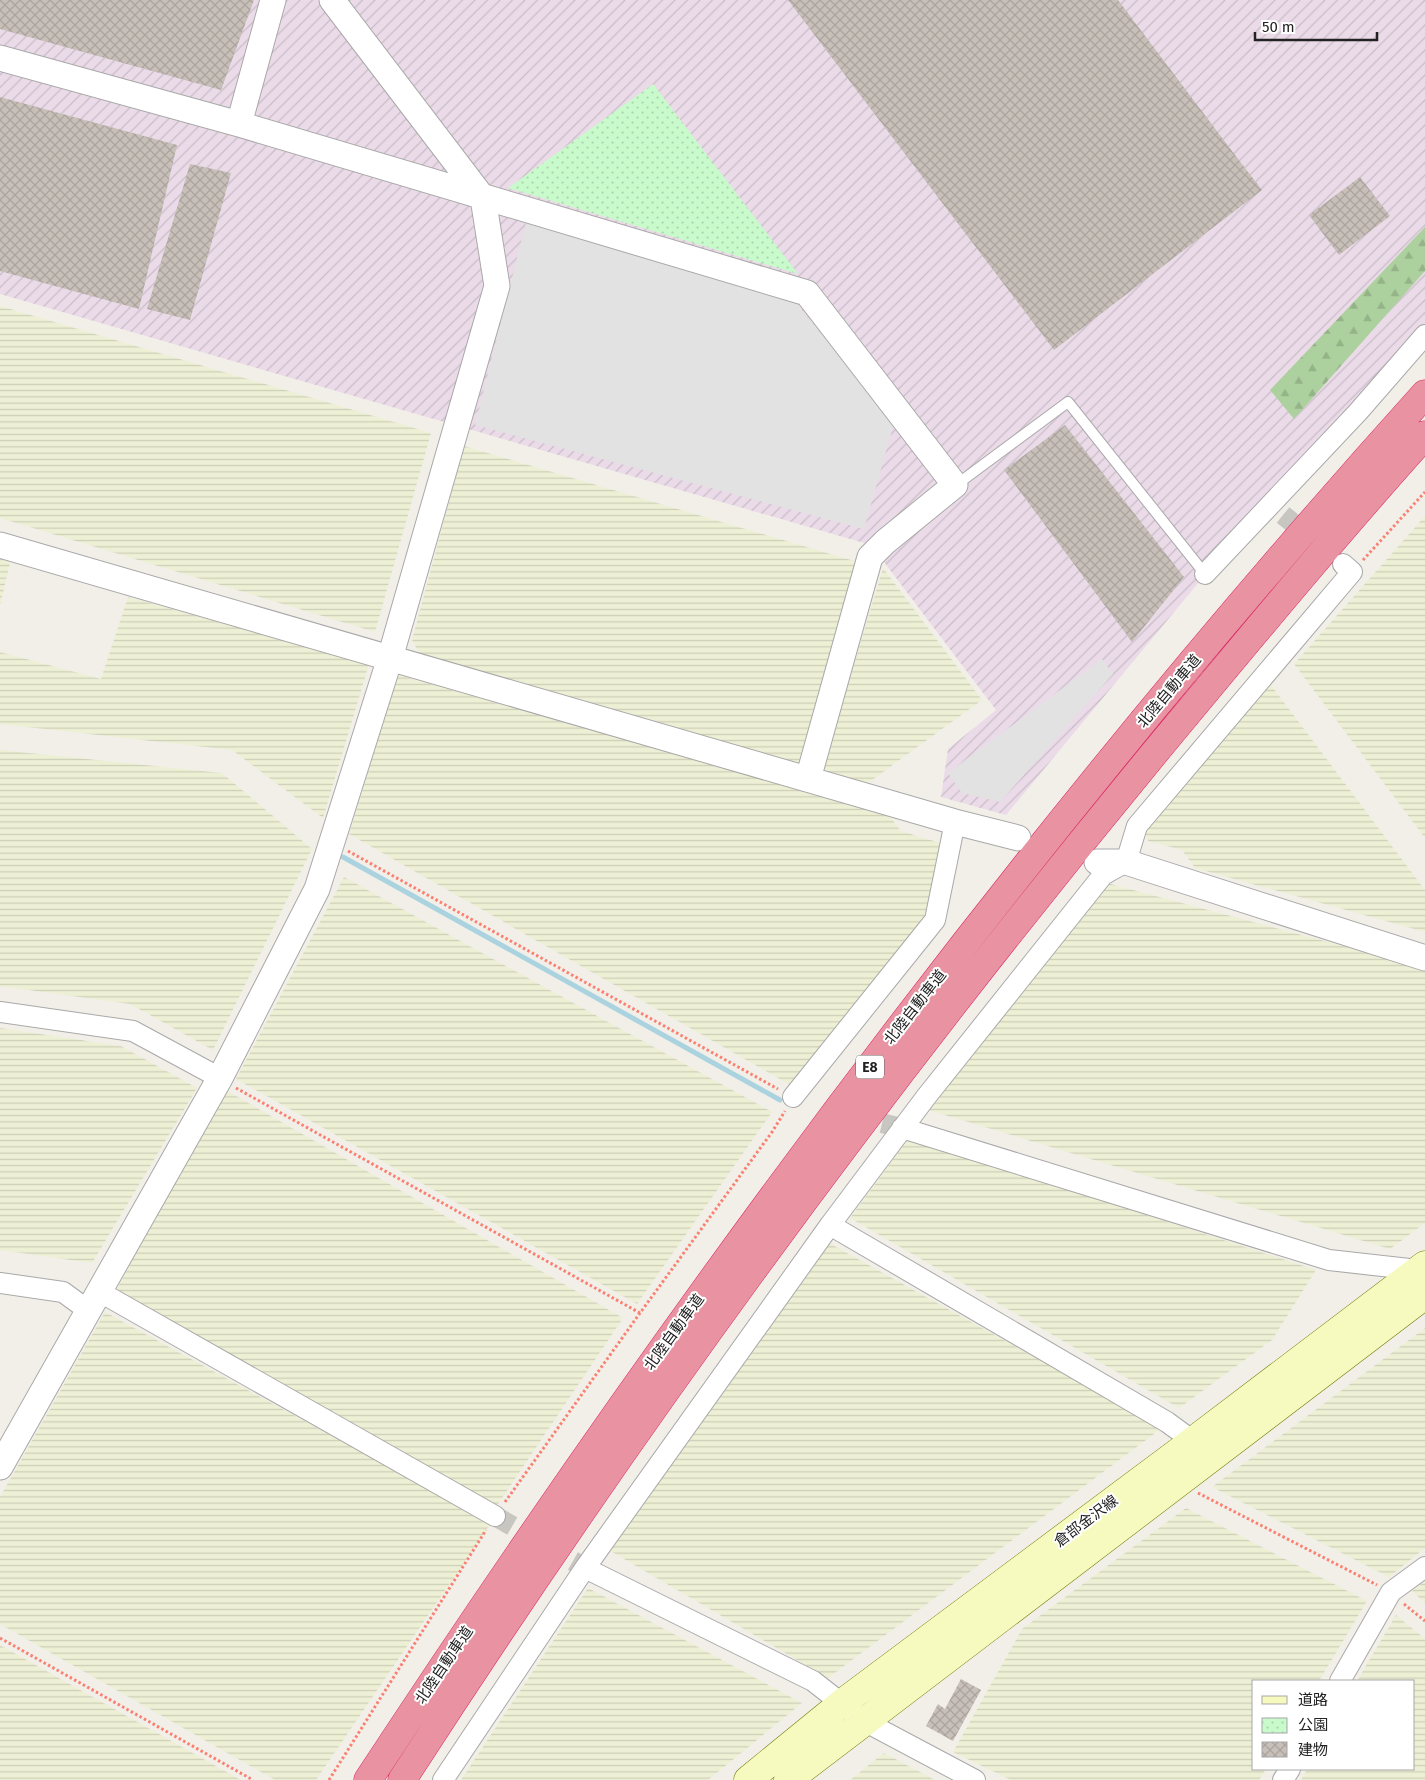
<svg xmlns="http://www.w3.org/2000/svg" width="1425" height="1780" font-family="'Fira Sans','Noto Sans JP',sans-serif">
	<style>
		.industrial { fill: url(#industrial-furrows) }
		.farmland { fill: url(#farmland-rules) }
		.forest { fill: url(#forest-firs) }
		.park { fill: url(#park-dots) }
		.parking { fill: #e2e2e2 }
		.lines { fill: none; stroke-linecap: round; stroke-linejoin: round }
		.stream { stroke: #aad3df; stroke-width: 5 }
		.building { fill: url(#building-cross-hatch) }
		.minor-tunnel { stroke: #c8c6c1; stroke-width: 20; stroke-dasharray: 20 10; stroke-linecap: butt }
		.service-casing { stroke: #a9a9a9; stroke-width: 12 }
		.minor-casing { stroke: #a9a9a9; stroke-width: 22 }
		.tertiary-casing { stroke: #a9a9a9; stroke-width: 27 }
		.secondary-casing { stroke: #707d05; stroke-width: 29 }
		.motorway-casing { stroke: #dc2a67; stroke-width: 29 }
		.path { stroke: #fa8072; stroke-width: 3; stroke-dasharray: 2.5 2.5; stroke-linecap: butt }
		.service { stroke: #fff; stroke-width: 10 }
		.minor { stroke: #fff; stroke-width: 20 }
		.tertiary { stroke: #fff; stroke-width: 25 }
		.secondary { stroke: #f7fabf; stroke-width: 28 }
		.motorway { stroke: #e892a2; stroke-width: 28 }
		.labels { text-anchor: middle; stroke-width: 4; stroke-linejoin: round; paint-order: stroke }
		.shield { fill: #fff; stroke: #646464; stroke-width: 1 }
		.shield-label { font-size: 14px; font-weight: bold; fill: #222 }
		.street-label { font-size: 15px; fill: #222; stroke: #fff }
	</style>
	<defs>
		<pattern id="industrial-furrows" width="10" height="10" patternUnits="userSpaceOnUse" patternTransform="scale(1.25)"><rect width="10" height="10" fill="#ebdbe8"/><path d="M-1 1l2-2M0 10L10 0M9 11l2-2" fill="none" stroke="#c9bcc7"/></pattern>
		<pattern id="farmland-rules" width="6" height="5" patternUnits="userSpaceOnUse" patternTransform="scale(1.25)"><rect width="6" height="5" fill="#eef0d5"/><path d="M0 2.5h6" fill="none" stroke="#ccceb7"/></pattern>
		<pattern id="forest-firs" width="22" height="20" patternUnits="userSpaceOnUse" patternTransform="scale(1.25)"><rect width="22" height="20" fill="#add19e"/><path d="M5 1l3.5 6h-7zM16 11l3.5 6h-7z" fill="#95b388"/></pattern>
		<pattern id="park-dots" width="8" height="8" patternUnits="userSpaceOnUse" patternTransform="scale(1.25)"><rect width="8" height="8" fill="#c8facc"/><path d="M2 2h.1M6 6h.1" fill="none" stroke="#acd6af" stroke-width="1.8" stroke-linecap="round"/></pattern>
		<pattern id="building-cross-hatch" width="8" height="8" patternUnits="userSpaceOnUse" patternTransform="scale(1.25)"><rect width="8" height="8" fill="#c7bfb8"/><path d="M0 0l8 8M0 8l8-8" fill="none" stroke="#aba49e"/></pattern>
	</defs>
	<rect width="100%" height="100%" fill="#f2efe9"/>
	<path class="industrial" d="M0 0H1425V325L1209 566 1199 582 1006 815 941 797 948 749 996 710 881 558 864 543 0 294Z"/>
	<path class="farmland" d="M0 306 431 433 375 632 0 518Z
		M464 446 861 563 811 755 792 768 419 653 412 640Z
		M1425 516V838L1294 664Z
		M0 556 11 559 0 605Z
		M883 568 982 700 861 788 832 779 823 767Z
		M128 597 369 664 323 818 232 750 0 724V652L101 679Z
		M398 675 888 814 901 831 947 845 929 914 799 1090 349 834Z
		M1268 681 1425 890V932L1195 868 1182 850 1148 841 1144 828Z
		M0 750 222 773 312 849 213 1050 130 1004 0 986Z
		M344 877 772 1112 637 1304 236 1079Z
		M1107 883 1425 968V1223L1390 1249 925 1109Z
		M0 1028 121 1046 197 1088 92 1263 0 1250Z
		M224 1089 623 1318 496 1507 117 1289Z
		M909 1138 1316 1270 1272 1340 1179 1408 850 1218Z
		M829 1243 1162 1428 828 1678 607 1549Z
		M105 1312 491 1523 316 1780H275L0 1624V1497Z
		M1425 1328V1548L1389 1577 1212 1487Z
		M1186 1508 1367 1601 1319 1681H1254V1769H1266L1259 1780H1011L953 1752 1022 1629Z
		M1425 1581V1603L1412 1591Z
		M588 1588 802 1703 708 1780H461Z
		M1396 1615 1425 1639V1780H1301L1307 1769H1414V1681H1357Z
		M0 1645 241 1780H0Z
		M884 1753 935 1780H850Z"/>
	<path class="forest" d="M1425 227V271L1294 419 1270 390Z"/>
	<path class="park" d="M653 84 798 274 508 188Z"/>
	<path class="parking" d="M526 222 796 303 894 423 864 529 475 425Z
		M1102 659 1113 674 1000 802 962 793 948 773Z"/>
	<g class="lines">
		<path class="stream" d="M343 857 780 1100"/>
	</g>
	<path class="building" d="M0 0H254L221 90 0 29Z
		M788 0H1118L1238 159 1262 190 1054 350Z
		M0 97 177 145 139 309 0 271Z
		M190 164 231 173 190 320 147 309Z
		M1360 177 1390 216 1339 255 1309 215Z
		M1065 425 1184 577 1132 642 1004 470Z
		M961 1679 981 1690 953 1741 926 1726 938 1704 945 1709Z"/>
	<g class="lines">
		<path class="minor-tunnel" d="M1283 515 1336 558
			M853 1116 902 1128
			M495 1516 585 1568"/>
		<g class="service-casing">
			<path id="service" d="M956 485 1068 402 1205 574"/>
		</g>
		<g class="minor-casing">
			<path id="minor" d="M1205 574 1358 412 1425 335
				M0 1012 133 1031 220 1078
				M793 1097 935 920 955 822
				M902 1128 1329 1260 1418 1270
				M830 1225 1167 1422 1193 1441
				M0 1283 63 1292 89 1311
				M100 1292 495 1516
				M585 1568 813 1681 864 1721 975 1780
				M1340 1681 1391 1592 1425 1567
				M443 1780 585 1568 830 1225 926 1097 1103 875 1126 862 1137 826 1352 572 1343 564
				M1283 1780 1290 1769"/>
		</g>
		<g class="tertiary-casing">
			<path id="tertiary" d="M0 58 239 124 807 293 955 485 885 542 870 557 808 779
				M239 124 273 0
				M0 545 955 822 1018 838
				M1097 862H1126L1425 958
				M0 1467 220 1078 317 889 390 658 497 286 483 198 332 0"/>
		</g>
		<g class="secondary-casing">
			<path id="secondary" d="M748 1780 841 1704 1193 1441 1425 1265
				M788 1780 1425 1295"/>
		</g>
		<g class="motorway-casing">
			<path id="motorway" d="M368 1780C687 1294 1035 826 1425 394
				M402 1780C636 1418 891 1071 1166 739 1251 637 1336 534 1425 435"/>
		</g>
		<path class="path" d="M1363 560 1425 492
			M348 851 778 1089
			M236 1088 640 1313
			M1198 1493 1377 1585
			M505 1502 640 1313 772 1132 785 1111
			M1404 1604 1425 1621
			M0 1638 253 1780
			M329 1780 486 1530"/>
		<use href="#service" class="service"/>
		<use href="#minor" class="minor"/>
		<use href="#tertiary" class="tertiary"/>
		<use href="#secondary" class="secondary"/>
		<use href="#motorway" class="motorway"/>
	</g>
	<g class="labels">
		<rect class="shield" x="856" y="1055.5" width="28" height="23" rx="4"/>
		<g class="shield-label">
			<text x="870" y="1072">E8</text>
		</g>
		<g class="street-label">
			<text transform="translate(1169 691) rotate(-50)" y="5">北陸自動車道</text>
			<text transform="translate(915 1007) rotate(-52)" y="5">北陸自動車道</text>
			<text transform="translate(674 1332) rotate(-54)" y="5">北陸自動車道</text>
			<text transform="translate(1086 1521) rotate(-37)" y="5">倉部金沢線</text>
			<text transform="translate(444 1665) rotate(-56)" y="5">北陸自動車道</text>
		</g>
	</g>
	<rect x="1252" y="1680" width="162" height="90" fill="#ffffff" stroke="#a7a7a7"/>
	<rect x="1262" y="1696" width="25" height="8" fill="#f7fabf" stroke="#a7a7a7"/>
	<text x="1298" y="1705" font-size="15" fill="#222222">道路</text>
	<rect x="1262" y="1718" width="25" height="15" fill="url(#park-dots)" stroke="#a7a7a7"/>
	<text x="1298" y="1730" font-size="15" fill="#222222">公園</text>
	<rect x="1262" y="1742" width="25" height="15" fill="url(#building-cross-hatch)" stroke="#a7a7a7"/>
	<text x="1298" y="1755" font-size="15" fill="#222222">建物</text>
	<path d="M1255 32v8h122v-8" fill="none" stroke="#222222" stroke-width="2.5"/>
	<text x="1262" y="32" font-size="15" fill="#222222" stroke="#ffffff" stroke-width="4" paint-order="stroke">50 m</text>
</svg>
